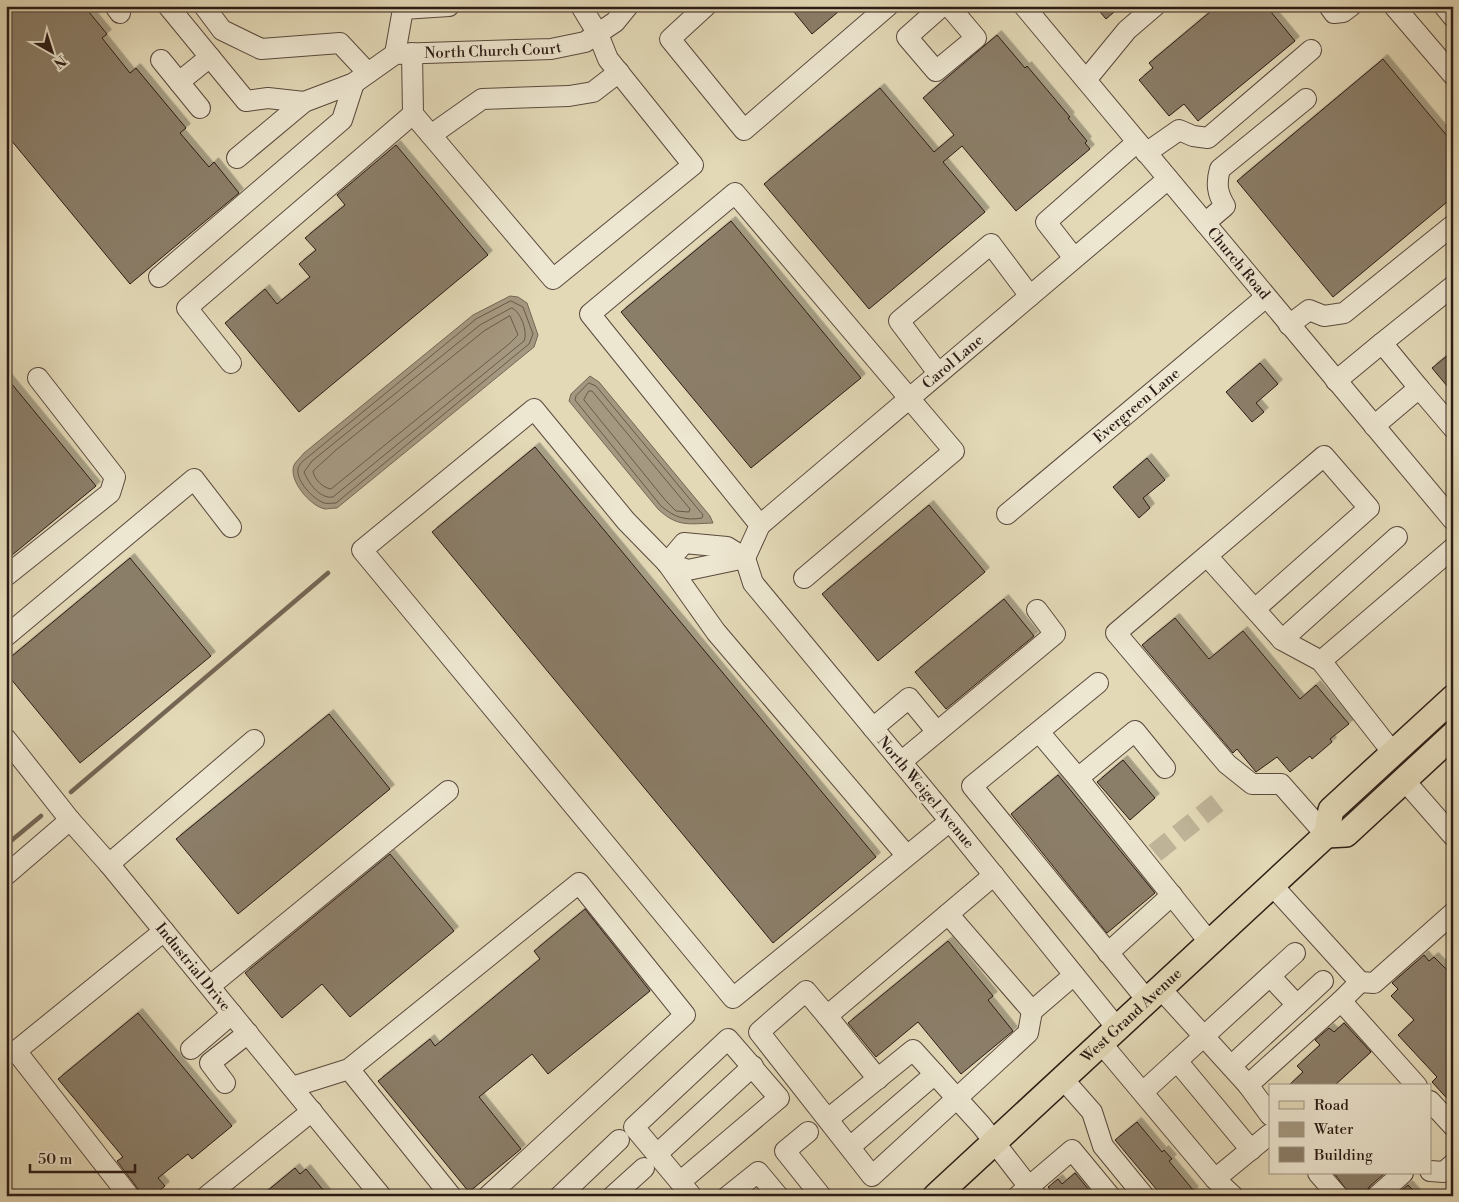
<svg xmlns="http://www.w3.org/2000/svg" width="1459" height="1202" font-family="'Libre Bodoni',serif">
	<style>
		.water { fill: #a59880; stroke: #756655 }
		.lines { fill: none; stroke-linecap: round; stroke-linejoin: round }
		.shore { stroke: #685a4a; stroke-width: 1 }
		.stream { stroke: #756655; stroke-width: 4.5 }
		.building { fill: #8b7e69; stroke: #2c1b15; filter: url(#shadow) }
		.minor-tunnel { stroke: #beb397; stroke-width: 20; stroke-dasharray: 20 10; stroke-linecap: butt }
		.minor-casing { stroke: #5a4a3e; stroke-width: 22 }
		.major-casing { stroke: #2c1b15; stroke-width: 28 }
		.minor { stroke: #ede6d0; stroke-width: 20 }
		.major { stroke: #e3d9b7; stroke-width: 25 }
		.labels { text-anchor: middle; stroke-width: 4; stroke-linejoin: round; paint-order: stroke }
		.street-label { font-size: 15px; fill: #2c1b15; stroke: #ede6d0 }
	</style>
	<defs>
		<filter id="shadow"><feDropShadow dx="4.5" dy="-4.5" stdDeviation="0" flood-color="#0004"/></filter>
	</defs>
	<rect width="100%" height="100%" fill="#e3d9b7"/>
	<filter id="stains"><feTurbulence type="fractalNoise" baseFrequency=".004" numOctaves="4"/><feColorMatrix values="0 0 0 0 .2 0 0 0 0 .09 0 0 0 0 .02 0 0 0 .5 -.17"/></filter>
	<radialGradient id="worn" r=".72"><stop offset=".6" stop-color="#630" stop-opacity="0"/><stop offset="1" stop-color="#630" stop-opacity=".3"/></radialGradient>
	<path class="water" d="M510 296 518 297 527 303 538 335 534 347 337 508C333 508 328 509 325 509 310 506 288 480 294 465 296 461 301 457 304 453L473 315Z
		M590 376 599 382 710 516 713 523C688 524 677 527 658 509L569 401 571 394Z"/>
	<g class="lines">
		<path class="shore" d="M511 301 523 307 533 334 529 344 336 503C332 503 327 504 324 503 313 499 296 481 298 469 299 464 304 460 308 457L476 319Z
			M512 308C521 312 528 332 524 341L333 497C320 499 309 484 304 472L312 461 480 325Z
			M510 316 518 335 509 344 331 489C323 488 314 479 313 471L336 450 484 331Z
			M589 383 596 386 703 515 702 518C685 521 674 517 661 506L575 400 576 396Z
			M589 391H592L690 509 689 512 676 511 666 501 584 400Z"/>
		<path class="stream" d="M71 792 328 573
			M6 845 41 816"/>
	</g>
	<path class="building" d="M6 6H84L107 34 102 38 130 73 136 68 186 128 180 133 209 167 214 162 239 193 130 284 6 134Z
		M789 6H845L812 34Z
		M1095 6H1121L1106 19Z
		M1217 6H1266L1295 41 1198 121 1184 104 1169 116 1139 80 1153 68 1149 63Z
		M997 35 1025 68 1027 66 1070 117 1068 118 1087 141 1085 143 1090 149 1016 211 962 146 943 162 985 212 869 309 764 184 880 88 934 152 954 135 923 98Z
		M1383 59 1453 143V197L1333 297 1237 181Z
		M396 145 488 255 299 412 225 323 265 289 277 304 310 277 299 264 316 250 305 238 345 205 337 195Z
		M731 221 861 378 751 468 621 312Z
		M1453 351V393L1432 368Z
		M1260 363 1278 384 1256 403 1264 412 1252 422 1226 392Z
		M6 377 96 486 6 560Z
		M535 447 876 857 773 943 432 532Z
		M1147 458 1165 480 1143 498 1150 508 1139 518 1113 487Z
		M929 505 985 572 878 661 822 594Z
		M130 558 211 656 80 763 6 673V661Z
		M1004 599 1034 636 946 709 915 672Z
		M1175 618 1209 659 1243 631 1300 699 1316 685 1349 724 1330 739 1332 742 1312 759 1310 756 1290 772 1277 757 1256 772 1237 749 1233 753 1142 645Z
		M329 714 390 789 238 914 176 839Z
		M1123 760 1155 798 1130 820 1097 782Z
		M1058 775 1155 893 1107 933 1011 814Z
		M390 854 454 931 350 1017 322 984 282 1018 245 973Z
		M585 909 650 991 548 1074 532 1054 479 1097 521 1149 469 1192 378 1081 430 1039 435 1046 540 959 534 951Z
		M948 941 993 996 988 1000 1013 1031 961 1074 918 1022 876 1057 848 1023Z
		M1424 955 1429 961 1434 957 1453 976V1105L1432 1082 1437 1077 1398 1035 1414 1020 1391 996 1398 989 1392 983Z
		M138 1013 232 1126 192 1159 188 1154 158 1178 165 1186 153 1196H141L138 1189 117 1161 123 1157 58 1079Z
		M1344 1023 1371 1052 1334 1086H1288L1303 1072 1297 1066 1320 1045 1315 1040 1329 1028 1334 1032Z
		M1137 1122 1162 1152 1164 1150 1172 1159 1169 1161 1194 1191 1188 1196H1162L1115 1140Z
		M295 1168 300 1174 306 1169 328 1196H261Z
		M1075 1173 1094 1196H1048L1052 1192 1048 1187 1058 1179 1062 1184Z
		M1334 1173H1385L1369 1187 1365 1196H1351Z
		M1408 1185 1418 1196H1395Z"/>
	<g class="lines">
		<path class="minor-tunnel" d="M1155 853 1221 800"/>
		<g class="minor-casing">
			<g id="minor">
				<path d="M115 6 120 13"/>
				<path d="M168 6 246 101 268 98 304 102"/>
				<path d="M204 6 222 30 261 49 340 43 368 73"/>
				<path d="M706 6 670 39 744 130 888 6"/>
				<path d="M942 6 907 37 936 71 976 38 949 6"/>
				<path id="s1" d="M1024 6 1453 520"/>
				<path d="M1329 6 1334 13 1343 12 1351 6"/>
				<path d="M1394 6 1453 75"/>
				<path d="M1444 6 1453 17"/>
				<path d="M412 53 413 114 553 279 693 165 608 59 598 34 581 6"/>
				<path d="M395 54 403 9 449 6"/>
				<path d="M161 60 200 108"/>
				<path d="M1086 80 1127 30 1155 6"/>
				<path d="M179 82 210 57"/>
				<path d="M431 135 482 99 569 96 593 92 619 72"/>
				<path d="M1146 153 1179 130 1193 136 1208 138 1311 50"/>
				<path id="s2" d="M237 158 304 102 354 83 395 54 551 49 585 42 615 22 628 6"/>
				<path d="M1205 223 1225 206C1217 193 1216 183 1220 169L1306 99"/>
				<path d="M1074 258 1046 222 1137 142"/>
				<path d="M159 277 342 120 354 83"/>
				<path d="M1289 325 1309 310 1324 316 1344 313 1453 225"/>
				<path d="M1382 343 1453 286"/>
				<path d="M231 363 187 308 413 114"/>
				<path d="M938 373 899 321 991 244 1030 296"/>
				<path d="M1336 381 1382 343 1419 388"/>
				<path d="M1374 426 1419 388 1453 428"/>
				<path id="s3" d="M1007 514 1266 297"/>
				<path d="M760 525 590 314 735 193 954 451 804 578"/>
				<path d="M1207 556 1282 640 1321 661"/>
				<path d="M667 563 684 543 727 547 745 558"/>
				<path d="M667 563 688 570 745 558"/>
				<path d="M6 576 110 493 115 477 38 378"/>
				<path d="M1255 609 1369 508 1324 456 1116 633 1227 764 1252 784H1281L1326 835"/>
				<path d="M6 636 194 479 231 527"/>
				<path d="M1282 640 1397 537"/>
				<path d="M1098 683 972 786 1147 1000"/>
				<path d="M873 728 909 698 937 732"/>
				<path d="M1039 732 1078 778"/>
				<path id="s4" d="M6 739 70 820 109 864 381 1196"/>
				<path d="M1393 753 1321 661 1453 548"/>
				<path d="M901 762 1055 634 1037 610"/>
				<path d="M1165 768 1135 731 1078 778 1210 943"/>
				<path d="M1404 780 1453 836"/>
				<path d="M907 856 716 632 667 563 626 521 534 409 362 550 733 998C805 939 878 880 950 821"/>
				<path d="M109 864 254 740"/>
				<path d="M6 875 70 820"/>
				<path d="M994 875 948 914 1032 1011 1074 975"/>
				<path d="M1272 885 1360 982 1341 1001 1417 1086"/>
				<path d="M948 914 827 1016 806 991 759 1032 872 1176 1028 1033 1032 1011"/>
				<path d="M1108 953 1172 895"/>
				<path d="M1270 976 1297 1005"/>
				<path d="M1360 982 1374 983 1453 913"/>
				<path d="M210 986 448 791"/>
				<path d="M1160 988 1248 1085 1341 1001"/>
				<path d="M827 1016 878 1079"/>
				<path id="s5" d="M1117 1028 950 821 753 583 745 558 760 525 1168 179"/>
				<path d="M1101 1043 1215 1179 1233 1196"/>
				<path d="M191 1049 232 1014"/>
				<path d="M1177 1061 1251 1150"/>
				<path d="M1231 1066 1323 981"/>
				<path d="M349 1069 451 1196"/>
				<path d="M1063 1079 1092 1112 1103 1146 1144 1196"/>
				<path d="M225 1083 210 1063 248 1033"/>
				<path d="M1248 1085 1270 1115"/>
				<path d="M292 1087 349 1069 579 883 685 1015 488 1196"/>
				<path d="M1144 1091 1295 953"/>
				<path d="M1430 1101 1453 1126"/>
				<path d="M828 1119 913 1050 981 1125 1036 1196"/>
				<path d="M808 1132 785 1151 821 1196"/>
				<path d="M850 1147 935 1074"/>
				<path d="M657 1154 753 1066"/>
				<path d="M1430 1171 1444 1172 1453 1164"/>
				<path d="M1318 1173 1338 1196"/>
				<path d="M1215 1179 1270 1134"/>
				<path d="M680 1182 779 1098 728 1039 634 1127 690 1194 688 1196"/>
				<path d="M129 1196 16 1051 164 931"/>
				<path d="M207 1196 312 1111"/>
				<path d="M560 1196 619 1140"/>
				<path d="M613 1196 644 1168"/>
				<path d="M728 1196 758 1172 778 1196"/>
				<path d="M1018 1196 1072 1150 1110 1196"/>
				<path d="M1377 1196 1403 1173"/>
			</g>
		</g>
		<g class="major-casing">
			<g id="major">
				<path d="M1326 835 1346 834 1453 735"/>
				<path id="s6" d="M936 1196 1326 835 1331 810 1453 698"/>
			</g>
		</g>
		<use href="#minor" class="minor"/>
		<use href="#major" class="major"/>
	</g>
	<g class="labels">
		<g class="street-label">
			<text dy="5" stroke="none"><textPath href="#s2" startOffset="289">North Church Court</textPath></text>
			<text dy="5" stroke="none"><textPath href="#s1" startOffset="335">Church Road</textPath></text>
			<text dy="5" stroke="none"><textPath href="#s5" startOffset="890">Carol Lane</textPath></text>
			<text dy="5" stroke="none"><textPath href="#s3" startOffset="169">Evergreen Lane</textPath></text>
			<text transform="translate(926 792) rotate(50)" y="5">North Weigel Avenue</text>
			<text dy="5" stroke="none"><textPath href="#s4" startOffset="295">Industrial Drive</textPath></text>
			<text dy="5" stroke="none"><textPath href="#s6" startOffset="266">West Grand Avenue</textPath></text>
		</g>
	</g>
	<rect width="1459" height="1202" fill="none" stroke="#e3d9b7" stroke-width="25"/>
	<rect x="8" y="8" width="1444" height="1187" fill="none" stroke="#2c1b15" stroke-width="2.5"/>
	<rect x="12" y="12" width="1434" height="1177" fill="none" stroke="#2c1b15"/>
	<rect x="1269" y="1084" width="162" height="90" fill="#ede6d0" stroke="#a09585"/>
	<rect x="1279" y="1101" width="25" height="8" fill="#e3d9b7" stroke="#a09585"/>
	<text x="1314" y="1110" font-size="15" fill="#2c1b15">Road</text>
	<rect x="1279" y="1122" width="25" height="15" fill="#a59880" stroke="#a09585"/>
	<text x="1314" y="1134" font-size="15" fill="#2c1b15">Water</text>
	<rect x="1279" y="1147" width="25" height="15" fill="#8b7e69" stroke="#a09585"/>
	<text x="1314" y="1160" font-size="15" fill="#2c1b15">Building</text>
	<g transform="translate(52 52) rotate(141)" stroke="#ede6d0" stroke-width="4" paint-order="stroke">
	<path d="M0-4L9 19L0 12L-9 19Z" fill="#2c1b15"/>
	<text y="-8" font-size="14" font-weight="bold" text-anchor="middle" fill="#2c1b15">N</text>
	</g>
	<path d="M30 1164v8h105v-8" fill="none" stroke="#2c1b15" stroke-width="2.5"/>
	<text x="38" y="1164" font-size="15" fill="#2c1b15" stroke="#ede6d0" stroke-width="4" paint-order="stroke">50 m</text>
	<rect width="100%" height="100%" filter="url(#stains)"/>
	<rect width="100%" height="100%" fill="url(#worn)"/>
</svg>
